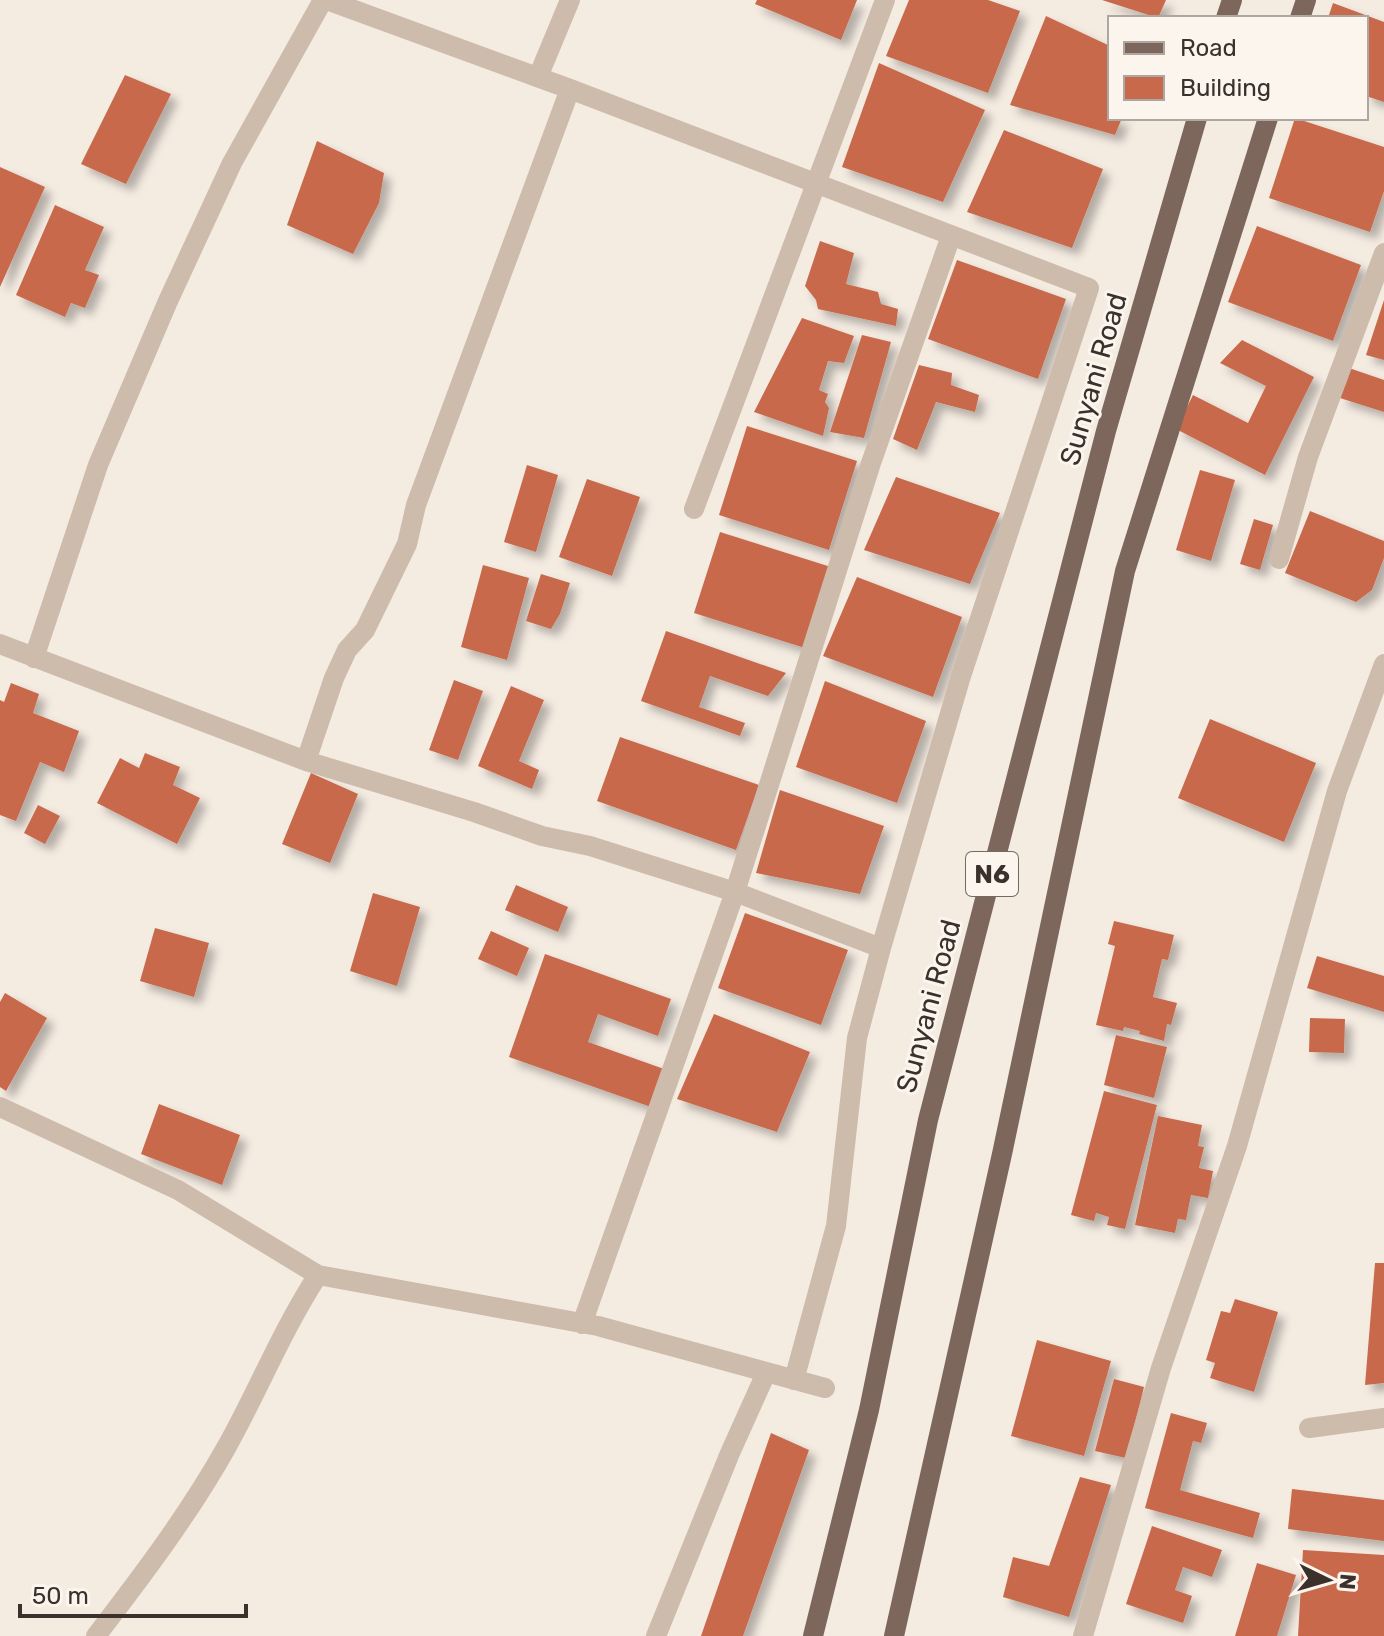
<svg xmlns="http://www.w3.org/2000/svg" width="1384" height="1636" font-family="Rubik,sans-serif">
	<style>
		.building { fill: #c8694b; filter: url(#shadow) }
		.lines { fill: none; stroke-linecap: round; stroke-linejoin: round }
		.minor { stroke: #cdbbac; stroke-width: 20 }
		.primary { stroke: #7d675c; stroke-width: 20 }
		.labels { text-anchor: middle; stroke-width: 6; stroke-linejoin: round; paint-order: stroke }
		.shield { fill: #fbf5ee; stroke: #756b66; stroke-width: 2 }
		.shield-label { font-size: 26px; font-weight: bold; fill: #3b302b }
		.street-label { font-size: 28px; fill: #3b302b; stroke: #fbf5ee }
	</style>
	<defs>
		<filter id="shadow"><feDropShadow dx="7" dy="7" stdDeviation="4" flood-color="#0004"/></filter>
	</defs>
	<rect width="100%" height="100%" fill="#f4ebe1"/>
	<path class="building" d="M757 0H857L841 40 755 4Z
		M909 0H988L1020 11 988 93 886 56Z
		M1102 0H1166L1158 18Z
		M1333 3 1384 22V102L1366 96V18H1328Z
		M1046 16 1110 46V118H1122L1115 135 1010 105Z
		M879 63 985 110 943 202 842 167Z
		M125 75 171 94 126 184 81 164Z
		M1295 118 1384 147V191L1370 232 1269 198Z
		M1004 130 1103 169 1072 248 967 212Z
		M317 141 384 173 379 203 353 254 287 225Z
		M0 167 45 187 0 287Z
		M55 205 104 227 85 270 99 275 85 308 71 303 65 317 16 295Z
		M1257 226 1361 265 1333 341 1228 302Z
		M820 241 854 253 846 284 878 292 881 304 898 309 896 326 818 309 816 300 805 286Z
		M957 260 1066 299 1038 379 928 339Z
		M1384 300V360L1366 355Z
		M802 318 854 336 844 363 828 361 819 390 828 394 825 402 829 408 823 436 754 412Z
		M862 335 891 342 864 438 830 432Z
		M1242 340 1314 377 1265 475 1176 429 1193 395 1248 423 1266 386 1220 363Z
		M919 365 952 373 951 385 979 395 975 412 936 402 917 450 893 439Z
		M1349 368 1384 380V412L1340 398Z
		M747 426 857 461 829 550 719 515Z
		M527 465 558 475 536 552 504 542Z
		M1200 470 1235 480 1211 561 1176 550Z
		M896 477 1000 513 970 584 864 550Z
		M587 479 640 497 612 576 559 557Z
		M1310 511 1384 541V558L1372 590 1356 602 1285 573Z
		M1254 519 1273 525 1260 570 1240 564Z
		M720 532 831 567 805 648 694 613Z
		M483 565 529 578 507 660 461 647Z
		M541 574 570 583 560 614 551 629 526 621Z
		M857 577 962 617 933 697 823 656Z
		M666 631 786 673 768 696 710 676 699 707 745 723 740 736 641 701Z
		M454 680 483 691 458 760 429 750Z
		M825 681 926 721 897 803 796 767Z
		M11 683 39 694 33 713 79 731 64 772 40 762 16 821 0 815V700L4 702Z
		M511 686 544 700 519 761 539 770 532 789 478 766Z
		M1210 719 1316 763 1284 842 1178 798Z
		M620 737 759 785 736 850 597 801Z
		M145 753 180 767 173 785 200 798 177 844 97 803 120 758 139 768Z
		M311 773 358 794 330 863 282 844Z
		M780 790 884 826 860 894 756 873Z
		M38 805 60 816 45 844 24 833Z
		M516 885 568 907 558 932 505 910Z
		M373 893 420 907 397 986 350 971Z
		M745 913 848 950 821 1025 718 988Z
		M1114 921 1174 935 1168 960 1162 959 1153 997 1177 1003 1171 1025 1167 1024 1164 1041 1139 1034 1140 1031 1124 1027 1123 1031 1096 1025 1115 946 1108 944Z
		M155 928 209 943 194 997 140 981Z
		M491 931 529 948 517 976 478 959Z
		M545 954 671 999 658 1036 598 1014 588 1042 664 1069 651 1107 509 1057Z
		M1317 956 1384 976V1012L1307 988Z
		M5 993 47 1018 6 1091 0 1087V1002Z
		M714 1014 810 1052 777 1132 677 1099Z
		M1310 1018 1345 1019 1344 1053 1309 1052Z
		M1116 1035 1167 1047 1154 1098 1104 1085Z
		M1104 1091 1157 1105 1125 1229 1107 1225 1109 1217 1096 1213 1094 1221 1071 1215Z
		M159 1104 240 1135 222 1185 141 1154Z
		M1158 1116 1202 1125 1198 1146 1204 1147 1199 1168 1213 1171 1208 1198 1191 1195 1186 1220 1178 1219 1175 1233 1135 1225Z
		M1375 1263H1384V1383L1365 1385Z
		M1235 1299 1278 1312 1254 1392 1210 1378 1215 1363 1206 1360 1221 1311 1230 1313Z
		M1037 1340 1111 1361 1084 1456 1011 1436Z
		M1114 1379 1144 1387 1126 1458 1095 1451Z
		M1171 1413 1207 1423 1201 1443 1193 1441 1180 1490 1260 1513 1253 1538 1145 1508Z
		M771 1433 809 1450 743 1636H701Z
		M1080 1477 1111 1485 1069 1617 1003 1597 1013 1557 1049 1566Z
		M1292 1489 1384 1500V1541L1288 1529Z
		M1152 1526 1222 1550 1212 1577 1183 1567 1175 1590 1192 1596 1183 1623 1126 1604Z
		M1303 1550 1384 1555V1636H1298Z
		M1257 1563 1296 1575 1277 1636H1235Z"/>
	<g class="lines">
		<path class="minor" d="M327 0 570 89 1089 288 961 676 881 948 857 1038 836 1226 794 1380
			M538 77 570 0
			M694 509 885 0
			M1279 559 1308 457 1384 253
			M0 644 306 761 474 812 542 836 590 846 735 892 881 948
			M34 658 98 465 168 301 232 163 323 0
			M306 761 334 678 347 650 365 630 407 544 416 505 570 89
			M0 1107 178 1190 318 1275
			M582 1324 735 892 871 463 951 236
			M1309 1428 1384 1418
			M96 1636C142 1576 189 1514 226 1448 258 1391 282 1330 318 1275L598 1326 825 1388
			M656 1636 730 1453 766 1373
			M1083 1636 1161 1368 1237 1146 1337 791 1384 664"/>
		<path class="primary" d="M1226 18 1232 0
			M1300 18 1306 0
			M813 1636 869 1410 928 1120 1106 431 1197 118
			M894 1636 1002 1154 1125 571 1268 118"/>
	</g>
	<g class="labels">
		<rect class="shield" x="966" y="852" width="52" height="44" rx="6"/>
		<g class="shield-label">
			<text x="992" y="883">N6</text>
		</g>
		<g class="street-label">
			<text transform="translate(1093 379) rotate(-74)" y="10">Sunyani Road</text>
			<text transform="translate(928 1006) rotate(-75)" y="10">Sunyani Road</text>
		</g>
	</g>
	<rect x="1108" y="16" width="260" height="104" fill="#fbf5ee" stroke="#aea6a0" stroke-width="2"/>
	<rect x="1124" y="42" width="40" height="12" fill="#7d675c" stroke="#aea6a0" stroke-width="2"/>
	<text x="1180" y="56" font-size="24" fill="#3b302b">Road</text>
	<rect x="1124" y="76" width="40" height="24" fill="#c8694b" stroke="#aea6a0" stroke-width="2"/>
	<text x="1180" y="96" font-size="24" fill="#3b302b">Building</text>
	<g transform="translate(1328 1580) rotate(95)" stroke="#fbf5ee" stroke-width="6" paint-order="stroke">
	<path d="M0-6L14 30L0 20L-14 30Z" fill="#3b302b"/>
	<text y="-12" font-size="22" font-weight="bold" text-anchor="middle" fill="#3b302b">N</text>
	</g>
	<path d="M20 1604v12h226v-12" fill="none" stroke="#3b302b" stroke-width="4"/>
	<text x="32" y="1604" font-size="24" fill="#3b302b" stroke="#fbf5ee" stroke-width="6" paint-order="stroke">50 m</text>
</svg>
